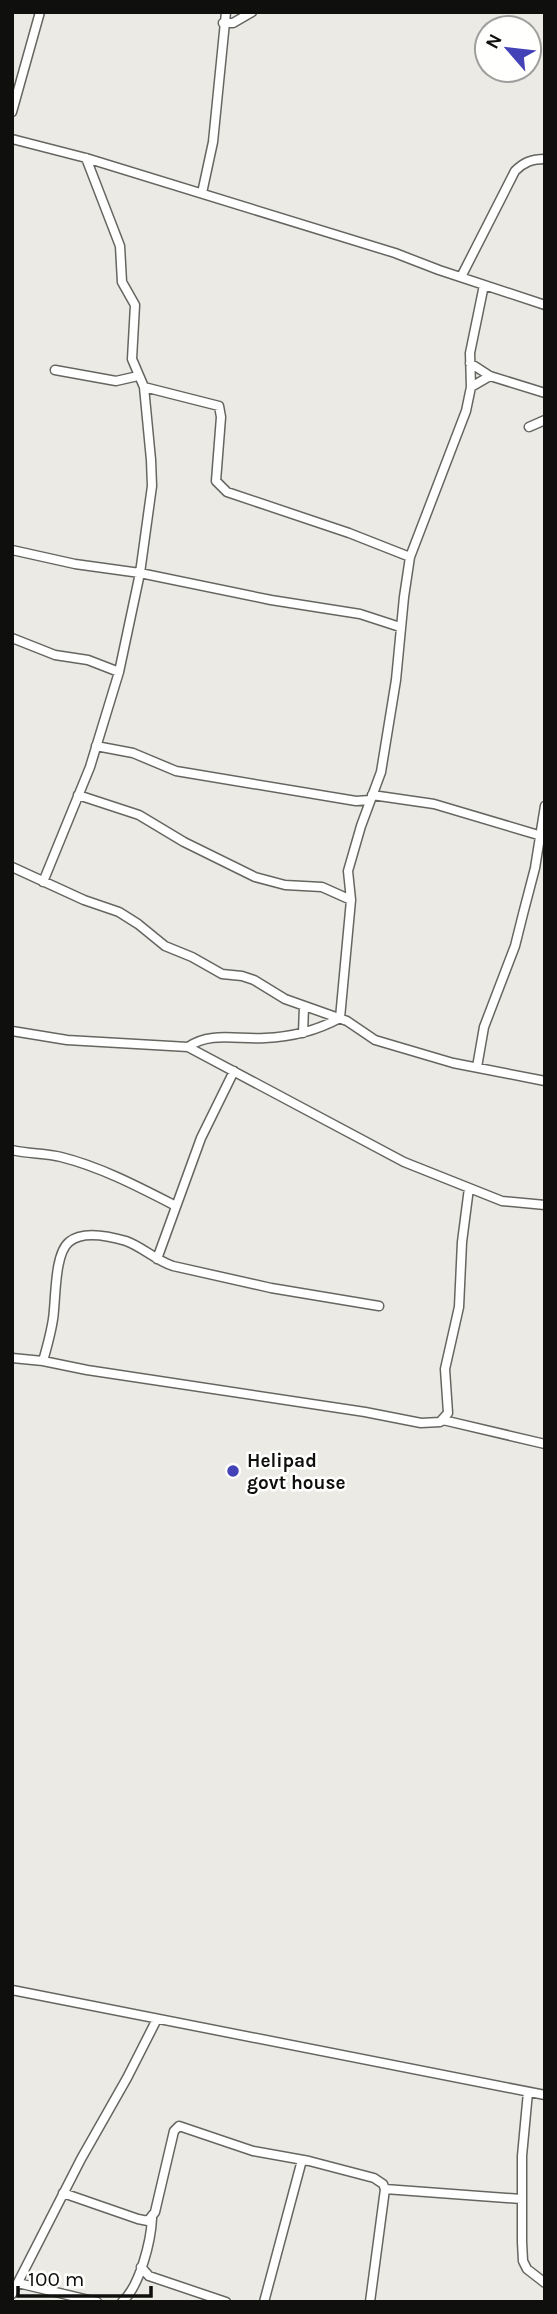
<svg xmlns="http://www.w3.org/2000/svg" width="557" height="2314" font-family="Karla,sans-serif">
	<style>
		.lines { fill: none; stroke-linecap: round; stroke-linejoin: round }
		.street-casing { stroke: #666661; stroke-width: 11 }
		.street { stroke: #fff; stroke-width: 8 }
		.poi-dot { fill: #4342b7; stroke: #fffffe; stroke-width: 2.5 }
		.labels { text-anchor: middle; stroke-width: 5; stroke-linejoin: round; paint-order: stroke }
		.poi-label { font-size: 19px; font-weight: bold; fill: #0f0f0d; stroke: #fffffe; text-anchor: start }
	</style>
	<rect width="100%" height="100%" fill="#ebeae5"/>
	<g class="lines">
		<g class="street-casing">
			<path id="street" d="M223 23H233L252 12
				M12 112 40 12
				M12 139 86 158 395 253 439 270 545 305
				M202 193 213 142 226 12
				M461 277 515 171C524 162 532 159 545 159
				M470 363 490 376 545 393
				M55 370 116 381 138 376
				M144 387 219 406 221 417 216 481 227 492 349 533 410 557 466 411 471 387 470 353 484 285
				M471 387 490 376
				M529 427 545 420
				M12 550 75 564 140 573 152 486 151 460 144 387 132 359 135 305 122 282 120 246 86 158
				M12 638 55 655 88 660 119 672
				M96 746 133 753 176 771 356 801 370 800
				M78 795 139 815 184 842 255 877 285 885 322 887 351 900
				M372 795 434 804 545 837
				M12 867 84 900 119 912 138 924 165 946 192 957 222 974 242 976 254 980 285 999 347 1021 375 1040 453 1063 545 1081
				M43 882 90 767 119 672 140 573 271 600 360 614 400 627
				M12 1031 67 1040 188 1047 404 1162 502 1201 545 1205
				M303 1033 304 1007
				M188 1047C210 1031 239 1040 265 1038 292 1037 316 1031 340 1018L351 900 348 871 361 826 381 772 396 680 404 597 410 557
				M477 1067 484 1027 515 946 523 914 535 868 545 806
				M12 1150C28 1154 45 1153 61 1157 101 1167 139 1187 176 1206
				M157 1259 201 1138 234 1071
				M12 1358 43 1361C47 1347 51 1333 53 1319 56 1301 54 1254 69 1242 83 1230 109 1236 126 1241 143 1247 156 1261 173 1266L271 1288 379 1306
				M43 1361 87 1370 365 1412 421 1423 440 1422 448 1413 445 1369 459 1307 462 1242 469 1188
				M443 1420 545 1444
				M12 1990 545 2095
				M528 2092 522 2156V2242L523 2261 527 2269 545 2283
				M385 2189 521 2199
				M63 2193 138 2219 148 2221 155 2212 174 2131 179 2126 253 2151 309 2161 374 2178 383 2184 385 2189 370 2302
				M141 2267 149 2276 226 2302
				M18 2283 97 2302
				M12 2294 81 2159 127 2078 157 2019
				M122 2302C140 2286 151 2241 152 2218
				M264 2302 302 2160"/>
		</g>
		<use href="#street" class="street"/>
	</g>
	<circle class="poi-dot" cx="233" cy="1471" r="7"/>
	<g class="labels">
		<g class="poi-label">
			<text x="247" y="1467">Helipad<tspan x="247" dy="22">govt house</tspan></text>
		</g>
	</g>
	<rect width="557" height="2314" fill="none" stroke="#0f0f0d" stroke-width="28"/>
	<g transform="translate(508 49) rotate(298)"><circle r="33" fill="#fffffe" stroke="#9f9f9e" stroke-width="2"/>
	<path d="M0-5L12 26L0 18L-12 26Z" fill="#4342b7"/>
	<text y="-10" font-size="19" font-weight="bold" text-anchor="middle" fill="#0f0f0d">N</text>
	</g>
	<path d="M18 2286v10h133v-10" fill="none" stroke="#0f0f0d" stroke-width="3.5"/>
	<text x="28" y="2286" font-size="21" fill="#0f0f0d" stroke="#fffffe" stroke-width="5" paint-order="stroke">100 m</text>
</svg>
